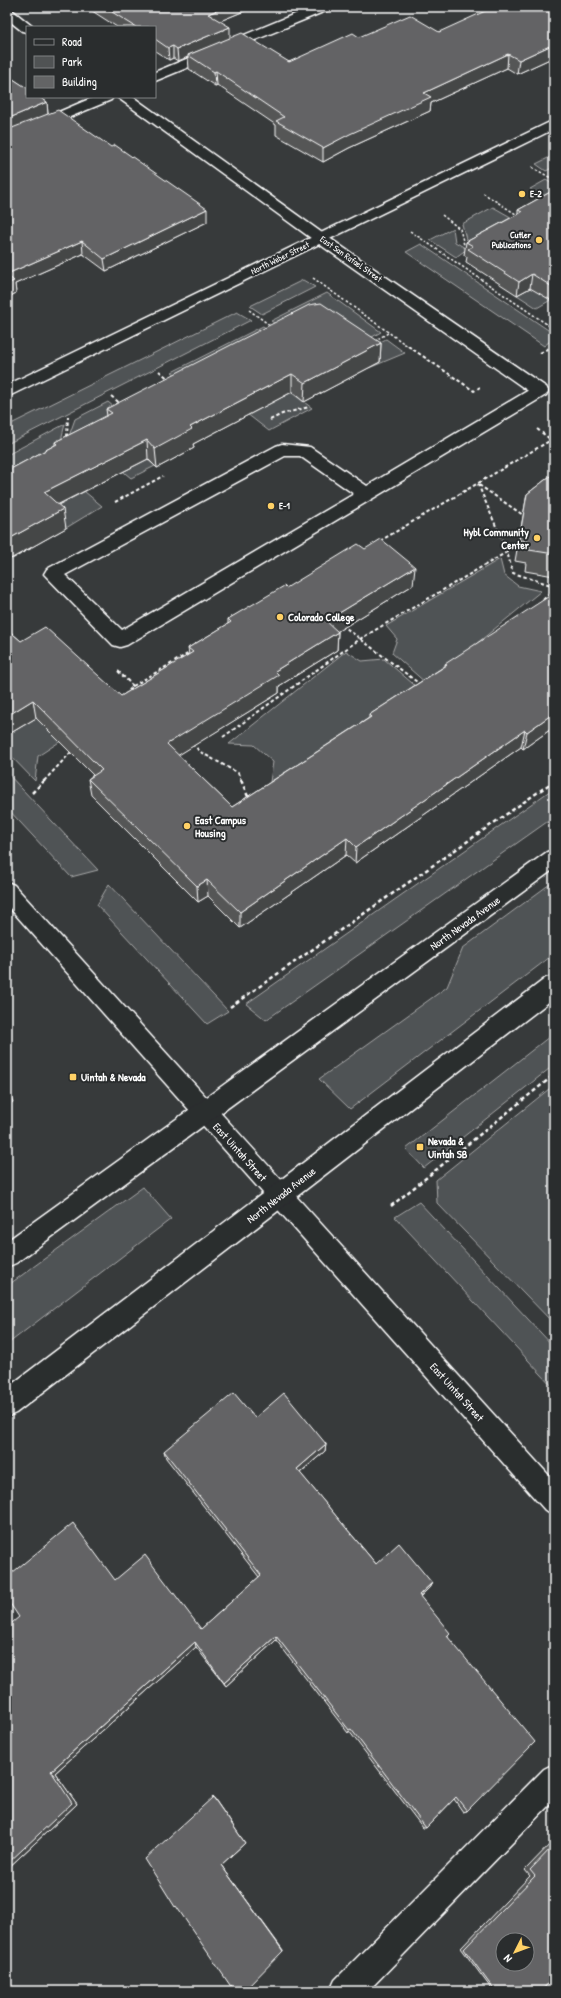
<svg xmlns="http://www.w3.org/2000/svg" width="561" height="1998" font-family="'Patrick Hand',sans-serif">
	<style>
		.green { fill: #505354; stroke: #a8a9aa }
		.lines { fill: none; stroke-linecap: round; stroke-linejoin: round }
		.service-casing { stroke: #fff; stroke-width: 3 }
		.minor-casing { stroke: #fff; stroke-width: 3 }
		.tertiary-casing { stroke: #fff; stroke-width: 3 }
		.secondary-casing { stroke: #fff; stroke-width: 3 }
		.primary-casing { stroke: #fff; stroke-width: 3 }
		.path-far2 { stroke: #fff; stroke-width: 1.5; stroke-dasharray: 2.5 2; stroke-linecap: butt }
		.path-far1 { stroke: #fff; stroke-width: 2; stroke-dasharray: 3.5 2.5; stroke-linecap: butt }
		.path { stroke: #fff; stroke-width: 2.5; stroke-dasharray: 4 3; stroke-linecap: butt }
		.service { fill: #2a2d2e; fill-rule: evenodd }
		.minor { fill: #2a2d2e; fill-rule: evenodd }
		.tertiary { fill: #2a2d2e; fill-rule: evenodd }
		.secondary { fill: #2a2d2e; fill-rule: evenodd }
		.primary { fill: #2a2d2e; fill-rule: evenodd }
		.wall { fill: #555657; stroke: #fff }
		.shaded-wall { fill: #454647; stroke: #fff }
		.building { fill: #636465; stroke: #fff; fill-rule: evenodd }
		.poi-dot { fill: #ffd166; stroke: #2a2d2e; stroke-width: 1.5 }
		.labels { text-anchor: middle; stroke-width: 4; stroke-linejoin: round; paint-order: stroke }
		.far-poi-label { font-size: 9px; font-weight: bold; fill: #fff; stroke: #2a2d2e; text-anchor: start }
		.far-street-label { font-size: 9px; fill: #fff; stroke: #2a2d2e }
		.poi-label { font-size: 11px; font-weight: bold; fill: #fff; stroke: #2a2d2e; text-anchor: start }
		.street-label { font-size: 11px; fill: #fff; stroke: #2a2d2e }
	</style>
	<rect width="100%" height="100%" fill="#373a3b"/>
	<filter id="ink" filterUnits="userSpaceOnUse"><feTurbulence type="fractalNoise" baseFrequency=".025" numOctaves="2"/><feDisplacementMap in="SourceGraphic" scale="8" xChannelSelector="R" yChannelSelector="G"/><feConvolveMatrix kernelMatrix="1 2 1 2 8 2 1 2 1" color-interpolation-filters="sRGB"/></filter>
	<g filter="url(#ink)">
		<path class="green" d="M554 155V167L546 171 536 164Z
			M546 180 554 185V200L551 202 530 189Z
			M493 207 516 220 514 222 520 226 510 231 554 261V298L537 308 517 295 549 277 497 244 493 247 488 243 479 248 466 239 462 224Z
			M453 228 455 242 467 249 456 257 430 240Z
			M421 244 554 334V338L544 346 406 252Z
			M303 280 315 287 262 314 250 306Z
			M327 293 381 332 356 346 289 333 271 321Z
			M237 312 251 320 7 444V426Z
			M263 326 280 339 289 391 312 408 269 431 198 376 185 382 172 372Z
			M386 339 405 353 369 368 367 349Z
			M108 402 127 418 109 428 155 466 131 478 114 464 69 436 75 419Z
			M65 424 62 436V452L50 463 102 506 66 528 19 485 7 482V455Z
			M500 559 504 575 518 586 541 591 427 684 392 653 397 639 386 626Z
			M346 651 362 661 384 659 419 689 270 782 273 762 254 745 229 744Z
			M91 684 111 708 38 756 35 781 7 752V732L9 734Z
			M7 773 98 870 71 877 7 808Z
			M554 788V817L266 1020 246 1004Z
			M554 881V954L350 1109 319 1079 447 987 463 948Z
			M109 884 228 1011 207 1024 97 905Z
			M554 1033V1065L424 1168 406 1149Z
			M554 1085V1213L551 1216 554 1218V1324L437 1203 436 1180Z
			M143 1187 171 1219 9 1343 7 1347V1286Z
			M419 1202 554 1347V1388L395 1217Z"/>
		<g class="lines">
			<g class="service-casing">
				<path id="service" d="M312 7H329L328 10 155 81V72Z
					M94 97H113L111 100 7 143V134Z
					M540 386 546 387 548 391 546 395 127 645 120 647 113 645 44 574 47 569 276 446 282 444 310 447 367 486 534 387ZM285 456H300L354 494 122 630 65 575Z
					M554 1764V1800L368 1991H330L335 1980 544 1769Z"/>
			</g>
			<g class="minor-casing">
				<path id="minor" d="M7 9 12 10 33 27H27V32L22 31 7 19Z
					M117 97H133L325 235 546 387 548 391 546 395 540 396 534 395 315 241Z"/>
			</g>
			<g class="tertiary-casing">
				<path id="tertiary" d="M554 120V129L7 397V385Z"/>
			</g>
			<g class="secondary-casing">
				<path id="secondary" d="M7 882 14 885 554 1481V1514L545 1510 7 905Z"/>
			</g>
			<g class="primary-casing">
				<path id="primary" d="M554 850V869L16 1263 7 1267V1241L547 852Z
					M554 976V998L16 1413 7 1417V1388L546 978Z"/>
			</g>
			<path class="path-far2" d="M532 167 554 180
				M483 193 519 216
				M442 215 460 229 464 245 467 246
				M410 231 554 329
				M313 278 409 347
				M249 310 271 326
				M374 341 388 333
				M551 347 554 346"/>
			<path class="path-far1" d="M408 346 474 391 480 387
				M540 353 553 346
				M159 371 169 379
				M111 396 121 404
				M270 420 282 414 309 407
				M537 429 554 442
				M67 437 68 417
				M478 484 507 552
				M479 485 523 515
				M115 502 163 476
				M380 541 551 440
				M7 561 33 547
				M543 600 554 589
				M342 625 421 685
				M118 671 137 690
				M125 695 133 686 191 652
				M223 737 360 639 507 552 513 573 554 586
				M192 744 202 753 238 773 241 781
				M44 781 72 751"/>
			<path class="path" d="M241 780 249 799
				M32 793 45 780
				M230 1007 554 781
				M391 1206 554 1075"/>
			<use href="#service" class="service"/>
			<use href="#minor" class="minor"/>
			<use href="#tertiary" class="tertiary"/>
			<use href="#secondary" class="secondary"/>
			<use href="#primary" class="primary"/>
		</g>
		<path class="wall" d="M86 7H254L220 21 230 38 289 62 359 37 439 32 554 7V57L517 74 507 68 431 103 430 111 349 148 323 162 276 135V125L217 85 215 86 189 69 188 57 178 61 173 58 169 60 155 51V27H117Z
			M7 75 47 102 48 114 207 222 106 271 83 254 15 284 16 293 7 298Z
			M554 190V302L530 288 517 295 466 262 467 257 464 255 466 242 518 214V210Z
			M381 343 380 362 304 402 292 392 193 444 194 448 157 468 148 459 58 505 66 528 7 561V471L55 445V442L107 416 106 409Z
			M554 473V576L525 571 526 563 515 561 527 494Z
			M413 585 338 631V632L337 650 279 686V693L178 755 232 807 369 718V715L445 666V664L554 727 523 749 521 747 355 863 346 855 240 928 208 896 198 902 91 795 88 779 93 775 36 718 9 734 7 732V629L21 641 121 696 189 655 188 648 228 624V619L286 588Z
			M554 1209V1218L551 1216Z
			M255 1418 326 1444 325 1451 300 1473 376 1564 432 1583 429 1588 420 1597 448 1636 467 1811 463 1812 454 1799 426 1828H423L349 1731 348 1733 276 1640 226 1686 196 1647 55 1773 77 1804 7 1869 115 1580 201 1629 259 1577 166 1458 164 1451Z
			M554 1840V1977L541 1991H493L461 1948 530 1876 525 1870Z"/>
		<path class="shaded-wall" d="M225 7H254L208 26V14Z
			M230 27V39L188 55V57L178 61 177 49Z
			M554 44V57L517 74 519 60Z
			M173 46V58L169 60 168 48Z
			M508 54 507 68 431 103 430 111 349 148 323 162V148L424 93Z
			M216 71 217 85 215 86 214 72Z
			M47 102 48 115 7 132V119Z
			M207 209V222L106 271 104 259Z
			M82 241 83 254 15 284 16 293 7 298V274Z
			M532 274 530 288 517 295 519 282Z
			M381 343 380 362 304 402 305 383Z
			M292 374V392L193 444 194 448 157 468 155 449 190 427Z
			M147 440 148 459 47 510 44 492Z
			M63 509 66 528 7 561V540Z
			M415 567 413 585 325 639 326 621Z
			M338 632 337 650 279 686V693L169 761 167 744 275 671Z
			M33 700 36 718 9 734 7 726V716Z
			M554 713V727L523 749 527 732Z
			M525 730 521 747 355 863 356 847Z
			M347 838 346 855 240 928V912Z
			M207 880 208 896 198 902 197 886Z
			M7 1086 13 1102 7 1106Z
			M326 1444 325 1451 296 1476 297 1469Z
			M432 1583 429 1588 416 1600 419 1595Z
			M276 1636V1640L226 1686 224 1683Z
			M195 1642 196 1647 55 1773 77 1804 7 1869V1864L51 1771Z
			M214 1798 245 1843 221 1865 283 1950V1951L221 1865Z"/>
		<path class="building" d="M104 7H225L208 14 230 27 177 49 173 46 168 48 155 39V27H136Z
			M494 7H554V44L519 60 508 54 424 93 431 97 350 134 323 148 276 121 284 117 216 71 214 72 188 55 242 33 289 62 353 33 359 37 410 15 439 32Z
			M7 75 27 88V97H39L47 102 7 119Z
			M58 110 111 147 115 145 207 209 104 259 82 241 7 274V130Z
			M554 190V288L532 274 519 282 468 249 473 246 466 242 522 212 518 210Z
			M7 275 14 281 7 284Z
			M321 303 381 343 305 383 292 374 190 427 192 429 155 449 147 440 44 492 63 509 7 540V471L57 444 55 442 112 413 106 409 309 305Z
			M554 473V554L529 550 530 542 519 540 527 494Z
			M381 539 415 567 326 621 338 632 275 671 279 675 167 744 232 807 371 717 369 715 447 665 445 664 554 593V713L527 732 525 730 356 847 347 838 240 912 207 880 197 886 88 779 102 770 33 700 7 716V629L21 641 45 627 121 696 193 652 188 648 231 622 228 619 284 586 286 588 358 544 365 549Z
			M234 1393 255 1418 284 1393 326 1444 297 1469 376 1564 399 1543 432 1583 419 1595 450 1633 447 1636 535 1742 467 1811 456 1797 426 1828 351 1729 349 1730 276 1636 224 1683 195 1642 51 1771 72 1803 7 1864V1627L19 1617 7 1599V1577L73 1523 115 1580 145 1555 201 1629 261 1575 164 1451Z
			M213 1797 245 1843 221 1865 283 1951 244 1991H234L176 1906 175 1907 145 1859Z
			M554 1845V1977L541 1991H495L464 1949 535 1876 530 1870ZM503 1940H527V1964H503Z"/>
	</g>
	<g class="poi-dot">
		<circle cx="522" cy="194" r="4"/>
		<circle cx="539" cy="240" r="4"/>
		<circle cx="271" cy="506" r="4"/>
		<circle cx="537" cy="538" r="4"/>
		<circle cx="280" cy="617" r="4"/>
		<circle cx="187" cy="826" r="4"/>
		<rect x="69" y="1073" width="8" height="8" rx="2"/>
		<rect x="416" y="1143" width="8" height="8" rx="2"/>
	</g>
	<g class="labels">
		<g class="far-poi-label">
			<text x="530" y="197">E-2</text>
			<text x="531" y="238" text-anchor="end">Cutler<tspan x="531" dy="10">Publications</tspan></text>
			<text x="279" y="509">E-1</text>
		</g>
		<g class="far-street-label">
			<text transform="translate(280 258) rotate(-26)" y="3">North Weber Street</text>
			<text transform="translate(351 259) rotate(35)" y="3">East San Rafael Street</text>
		</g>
		<g class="poi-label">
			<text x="529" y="536" text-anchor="end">Hybl Community<tspan x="529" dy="13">Center</tspan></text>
			<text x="288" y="621">Colorado College</text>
			<text x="195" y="824">East Campus<tspan x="195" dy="13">Housing</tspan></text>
			<text x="81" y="1081">Uintah &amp; Nevada</text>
			<text x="428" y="1145">Nevada &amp;<tspan x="428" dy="13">Uintah SB</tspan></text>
		</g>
		<g class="street-label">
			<text transform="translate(465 923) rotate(-36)" y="4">North Nevada Avenue</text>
			<text transform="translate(240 1152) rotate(48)" y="4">East Uintah Street</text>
			<text transform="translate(281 1195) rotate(-38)" y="4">North Nevada Avenue</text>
			<text transform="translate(457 1392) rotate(48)" y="4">East Uintah Street</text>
		</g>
	</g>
	<rect width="561" height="1998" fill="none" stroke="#2a2d2e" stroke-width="24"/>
	<rect x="12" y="12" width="537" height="1974" fill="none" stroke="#fff" stroke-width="1.5" filter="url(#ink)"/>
	<rect x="26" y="26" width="130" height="72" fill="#2a2d2e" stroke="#7f8182"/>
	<rect x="34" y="39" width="20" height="6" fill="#2a2d2e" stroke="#7f8182"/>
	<text x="62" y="46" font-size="12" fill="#ffffff">Road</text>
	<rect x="34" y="56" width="20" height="12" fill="#505354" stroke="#7f8182"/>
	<text x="62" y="66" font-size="12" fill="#ffffff">Park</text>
	<rect x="34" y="76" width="20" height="12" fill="#636465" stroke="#7f8182"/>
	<text x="62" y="86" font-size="12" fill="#ffffff">Building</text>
	<g transform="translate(515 1952) rotate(228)"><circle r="19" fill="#2a2d2e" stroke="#7f8182"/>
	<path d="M0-3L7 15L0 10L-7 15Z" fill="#ffd166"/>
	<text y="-6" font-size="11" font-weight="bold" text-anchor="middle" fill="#ffffff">N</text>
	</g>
</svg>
